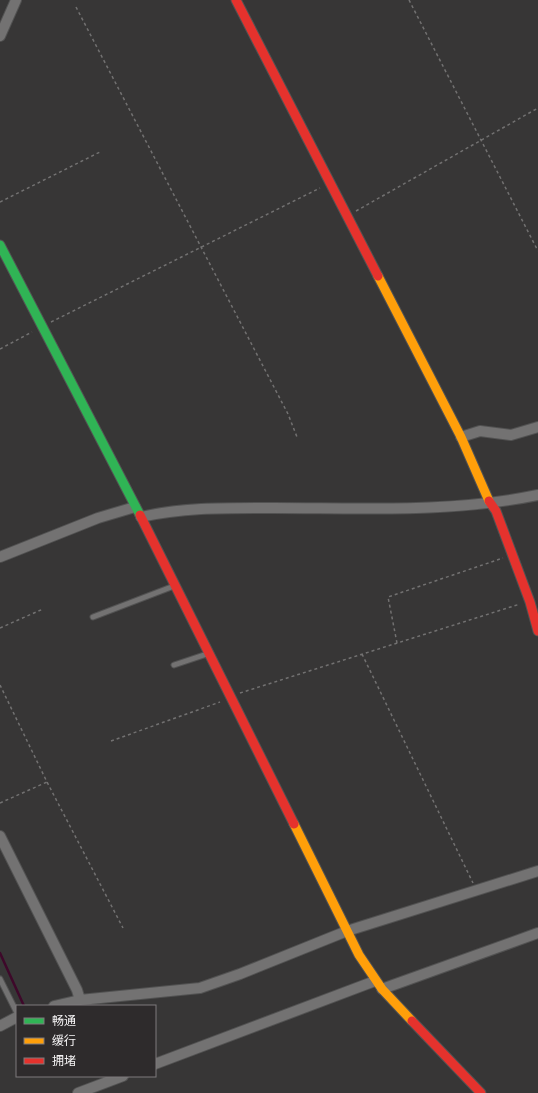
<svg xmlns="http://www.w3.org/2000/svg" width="538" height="1093" font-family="Arial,'Noto Sans SC',sans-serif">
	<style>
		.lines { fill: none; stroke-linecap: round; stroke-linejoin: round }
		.stream { stroke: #3e082a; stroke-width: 2.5 }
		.lane-casing { stroke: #525252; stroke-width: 7 }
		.street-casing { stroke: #525252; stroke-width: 12 }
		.fast-casing { stroke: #525252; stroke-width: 11 }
		.slow-casing { stroke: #525252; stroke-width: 11 }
		.jam-casing { stroke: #525252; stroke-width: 11 }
		.path { stroke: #727171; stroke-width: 1.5; stroke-dasharray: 3 3; stroke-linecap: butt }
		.lane { stroke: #737272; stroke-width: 5 }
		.street { stroke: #737272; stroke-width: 10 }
		.fast { stroke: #30b455; stroke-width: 9 }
		.slow { stroke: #ff9f0a; stroke-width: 9 }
		.jam { stroke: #e5322d; stroke-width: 9 }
	</style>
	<rect width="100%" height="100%" fill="#373636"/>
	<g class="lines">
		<path class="stream" d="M0 953 24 1006"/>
		<g class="lane-casing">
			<path id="lane" d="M93 617 174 586
				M174 665 207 654
				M0 979 17 1013"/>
		</g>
		<g class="street-casing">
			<path id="street" d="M0 36 16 0
				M461 437 480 431 511 435 538 427
				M141 517C184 507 229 508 273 508 361 508 451 513 538 495
				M0 557 98 518 135 507
				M0 836 77 990 80 1000
				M382 989 538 933
				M54 1006 80 1000 200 988 240 974 347 931 538 871
				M0 1026 17 1017
				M155 1064 375 981
				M78 1093 123 1076"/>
		</g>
		<g class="fast-casing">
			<path id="fast" d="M0 245 140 515"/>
		</g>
		<g class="slow-casing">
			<path id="slow" d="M378 276 461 437 489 501
				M294 824 359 955 382 989 412 1021"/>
		</g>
		<g class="jam-casing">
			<path id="jam" d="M236 0 378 276
				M489 501 496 511 530 602 538 631
				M140 515 294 824
				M412 1021 481 1093"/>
		</g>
		<path class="path" d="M409 0 538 251
			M76 7 288 414 297 437
			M0 202 100 152
			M356 211 538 108
			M51 322 320 188
			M0 349 32 332
			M0 628 43 609
			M397 643 388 597 503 558
			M362 654 473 883
			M0 685 47 782 123 928
			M240 693 520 604
			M111 741 220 702
			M0 803 47 782"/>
		<use href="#lane" class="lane"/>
		<use href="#street" class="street"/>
		<use href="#fast" class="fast"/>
		<use href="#slow" class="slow"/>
		<use href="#jam" class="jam"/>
	</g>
	<rect x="16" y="1005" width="140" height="72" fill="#2e2b2c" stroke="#7e7b7c"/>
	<rect x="24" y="1018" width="20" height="6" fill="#30b455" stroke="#7e7b7c"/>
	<text x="52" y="1025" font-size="12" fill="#f6f4f5">畅通</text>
	<rect x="24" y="1038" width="20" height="6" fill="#ff9f0a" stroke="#7e7b7c"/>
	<text x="52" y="1045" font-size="12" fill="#f6f4f5">缓行</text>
	<rect x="24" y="1058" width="20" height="6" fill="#e5322d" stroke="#7e7b7c"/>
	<text x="52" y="1065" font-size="12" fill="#f6f4f5">拥堵</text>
</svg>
